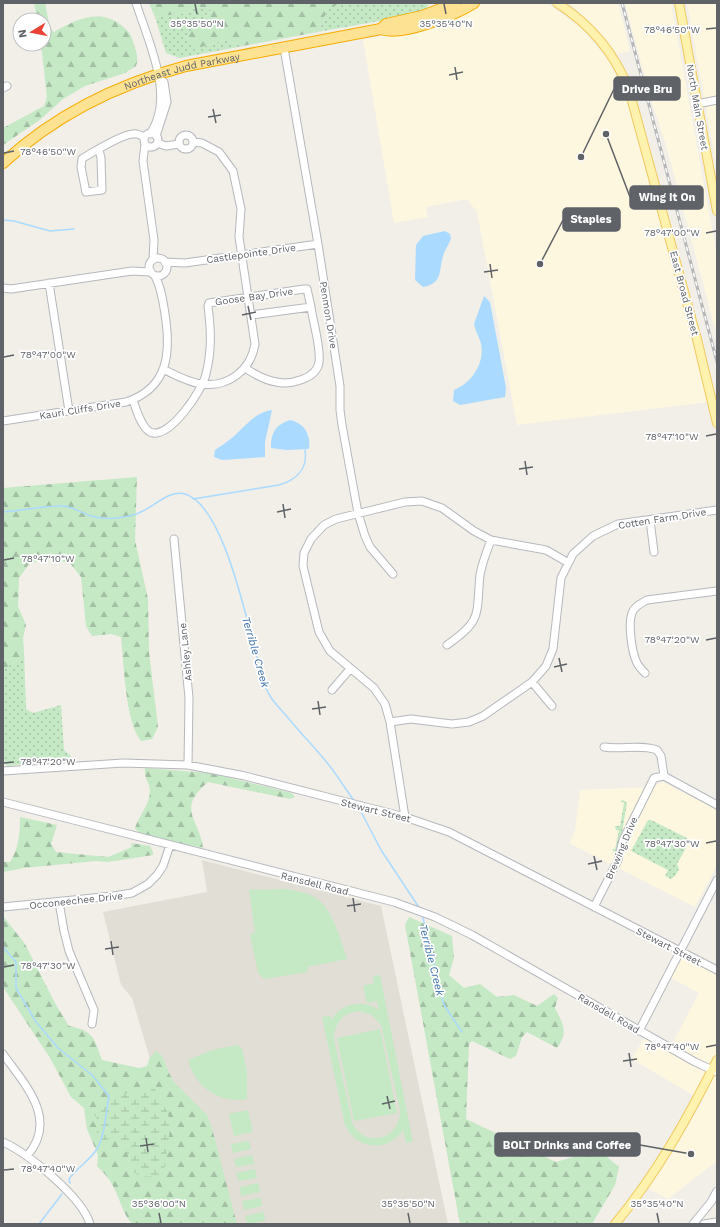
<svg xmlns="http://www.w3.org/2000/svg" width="720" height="1227" font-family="'Work Sans',sans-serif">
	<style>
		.commercial { fill: #fef7e0 }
		.education { fill: #e1ded6 }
		.grass { fill: url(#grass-dots) }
		.forest { fill: url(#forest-firs) }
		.wetland { fill: url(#wetland-marsh) }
		.pitch { fill: #c5e8c5; fill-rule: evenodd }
		.water { fill: #aadaff }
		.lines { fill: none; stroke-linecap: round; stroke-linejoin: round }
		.stream { stroke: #aadaff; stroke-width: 1.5 }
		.minor-casing { stroke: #b5b8bc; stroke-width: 9 }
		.major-casing { stroke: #f2c960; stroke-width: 10 }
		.highway-casing { stroke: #f9ab00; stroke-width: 12 }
		.minor { stroke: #fff; stroke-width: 7 }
		.major { stroke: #fff2af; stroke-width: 8 }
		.highway { stroke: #fde293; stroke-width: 10 }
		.rail-casing { stroke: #b6b7b8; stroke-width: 3 }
		.rail { stroke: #fff; stroke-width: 1.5; stroke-dasharray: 4.5; stroke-linecap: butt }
		.ticks { fill: none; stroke: #5f6368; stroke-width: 1.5 }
		.labels { text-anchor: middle; stroke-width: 3.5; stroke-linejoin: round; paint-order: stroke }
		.street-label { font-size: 10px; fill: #5f6368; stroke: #fff }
		.water-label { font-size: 11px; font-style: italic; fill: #4174aa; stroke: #fff }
		.ticks-label { font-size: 10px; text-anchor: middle; fill: #5f6368; stroke: #fff; stroke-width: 3.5; stroke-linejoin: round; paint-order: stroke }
		.leader { fill: none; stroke: #5f6368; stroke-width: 1.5 }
		.callout-dot { fill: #5f6368; stroke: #fff; stroke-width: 1.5 }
		.callout { fill: #5f6368; stroke: #5f6368; stroke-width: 1.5 }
		.callout-label { font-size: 11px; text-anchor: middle; font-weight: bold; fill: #fff }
	</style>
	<defs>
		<pattern id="grass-dots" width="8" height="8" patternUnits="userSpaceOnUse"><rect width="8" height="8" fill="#c5e8c5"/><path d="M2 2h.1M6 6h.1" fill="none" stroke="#a3c0a4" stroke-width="1.8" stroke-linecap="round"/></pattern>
		<pattern id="forest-firs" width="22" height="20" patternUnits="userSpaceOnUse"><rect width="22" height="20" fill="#c5e8c5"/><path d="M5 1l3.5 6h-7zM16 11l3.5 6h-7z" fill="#a3c0a4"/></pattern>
		<pattern id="wetland-marsh" width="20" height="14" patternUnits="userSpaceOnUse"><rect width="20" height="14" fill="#c5e8c5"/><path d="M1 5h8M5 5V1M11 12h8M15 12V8" fill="none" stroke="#a3c0a4"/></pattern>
	</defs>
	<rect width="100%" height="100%" fill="#f1efe8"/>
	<path class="commercial" d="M481 3H547L581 28 609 61 625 94 709 402 517 425 477 212 467 199 426 207 428 217 394 223 363 40 427 28 471 9Z
		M569 3H618L630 51 617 54 590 22Z
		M625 3H671L717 256V336L666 145 649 93Z
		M687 3H717V170L691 25Z
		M663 782 717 810V865L695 907 569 843 575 831 580 790 653 787Z
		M682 954 714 970 717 965V1161L668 1199 647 1188 664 1165 703 1101 632 1059 644 1038 668 1052 699 993 670 977Z"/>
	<path class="education" d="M202 860 381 906 448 1224H235L153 1069 132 998 121 985 103 912 207 892Z"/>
	<path class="grass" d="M338 3H429L426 9 430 12 323 31 319 21 325 16 326 10 333 8Z
		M195 7 209 8 211 11 205 16 198 48 225 40 243 46 180 58 166 53 155 17 185 13Z
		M24 652 26 709 33 713 61 705 64 750 72 757 7 766 3 758V669L16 662Z
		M623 800 627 803 619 850 614 852 612 849H615L619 831 616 830 615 826H620L624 803 620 801Z
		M648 820H651L687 838 685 843 687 846 677 864 679 869 675 876 671 879 665 876 668 870 631 851Z"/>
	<path class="forest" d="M34 3H45L50 28 54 32C75 20 99 8 121 25 128 31 131 33 133 42 136 51 139 58 136 66L125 73 85 86 63 99 41 119 3 145V128L44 106 47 97 41 44H44V20H37Z
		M149 3H338L333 8 326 10 325 16 319 21 323 31 243 46 225 40 198 48 187 41 192 29 211 11 209 8 195 7 185 13 155 17Z
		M137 477 135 540 148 599 149 652 158 727 152 739 141 741C125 721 124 664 121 637L111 634 92 636 86 626 81 577 70 563 47 558 29 564 19 578 18 606 26 625 23 638 24 652 16 662 3 669V488Z
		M145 768 209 773 292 793 295 797 290 799 208 782C175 810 200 819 203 848L140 834 135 828C139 815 150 805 150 790 149 781 144 779 145 768Z
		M20 817 57 825 51 844 56 852 108 857 132 847 131 843 150 846 153 852V855L108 862 96 861 24 868 3 872V862H10C19 847 20 834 20 817Z
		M3 916 25 944 56 1005 69 1026C94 1031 94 1038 102 1060L139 1068 147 1066 149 1059 156 1051 162 1056 170 1075 175 1083 207 1115 212 1128 237 1224H133C123 1216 120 1198 113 1186 109 1178 103 1172 97 1166L98 1155 87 1129 84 1108 71 1097 50 1058 3 987Z
		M409 917 452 936 454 958 449 975 464 988 480 984 497 997 514 995 537 1006 554 994 558 998 555 1008C563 1024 569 1032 557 1048L527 1032 522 1037 516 1056 510 1059 472 1041 469 1044 466 1119 556 1162 573 1157 588 1148 602 1153 619 1167 615 1185 592 1224H460L405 925Z"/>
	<path class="wetland" d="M154 1088 168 1113 170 1128 165 1166 158 1175C152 1177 148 1177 142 1176 125 1172 132 1155 122 1143L110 1139 98 1142 96 1134 100 1124 92 1111 109 1096Z"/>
	<path class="pitch" d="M288 889C296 891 307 893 314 897 332 906 341 941 347 959L307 967 308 972 264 979 258 973 250 935 255 932 249 890Z
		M380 975 413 1142 406 1143 403 1130C388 1153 356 1150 345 1125L322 1017 330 1016 331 1020C342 1003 362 999 379 1010L377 1001 367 1003 363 986 374 983 373 976ZM359 1011 372 1015 381 1025 400 1111C400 1138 368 1149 353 1125L334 1039C334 1023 344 1012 359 1011Z
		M380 1029 397 1113 354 1121 337 1038Z
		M237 1045 242 1048 247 1072V1099C219 1104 195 1087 188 1060L212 1050Z
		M248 1110 253 1132 234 1136 229 1114Z
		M249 1141 251 1149 233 1153 231 1144Z
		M252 1155 254 1164 236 1167 234 1159Z
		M255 1169 257 1178 238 1181 236 1173Z
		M258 1183 260 1192 241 1196 240 1187Z
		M261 1198 262 1206 244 1210 242 1201Z
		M264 1212 265 1221 247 1224 245 1216Z"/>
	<path class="water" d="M445 231 450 234 451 239C449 244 446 248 444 253 438 270 444 283 423 287L415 280 416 245 423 236Z
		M484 296 490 302 506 388 505 397 460 405 453 401 454 390C471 383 485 364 481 344 480 339 475 330 474 324Z
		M272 410 265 442V457L222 460 214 457 215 450C221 446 227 442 233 437 245 427 255 412 272 410Z
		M290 420C304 423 311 434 309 449L286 450 271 448C271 433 275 425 290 420Z"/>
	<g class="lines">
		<path class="stream" d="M3 220 14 221 50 231 74 229
			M193 499 279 485C296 480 308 469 305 450
			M3 512C22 511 41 506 60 506 71 505 81 513 91 516 104 520 121 518 133 515 151 511 167 489 185 494 228 506 251 646 265 685 269 699 280 708 289 719 303 736 319 752 332 769 340 780 347 791 355 802
			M359 808 381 850 420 909
			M422 914 444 1005 462 1032
			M3 947 16 962V988L36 1022 58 1048 92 1075 109 1096C106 1111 105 1136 97 1149 90 1160 77 1168 69 1179L70 1183
			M39 1224 62 1194"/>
		<g class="minor-casing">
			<path id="minor" d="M136 3C148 41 176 97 150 134
				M284 48 318 244 340 386V410L342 425 358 513 365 536 370 547 393 574
				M3 88 7 86
				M697 104 717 100
				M144 140a7 7 0 1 1 14 0a7 7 0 1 1-14 0Z
				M179 142a7 7 0 1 1 14 0a7 7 0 1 1-14 0Z
				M156 136 167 102 164 82 159 79
				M157 143 166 146 179 144
				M145 144 143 161 154 240 153 260
				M99 150 101 158 102 190 86 192 81 167 82 159 83 158C93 152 123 134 133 134 137 133 141 136 145 137
				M149 267a9 9 0 1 1 18 0a9 9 0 1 1-18 0Z
				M165 262 185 263 318 244
				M49 283 69 411
				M3 288 11 289 132 271 151 272
				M245 368C254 374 265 380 276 382 290 385 317 379 319 362 321 347 313 323 311 307L251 315
				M163 369C175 375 188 382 201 384 228 388 251 370 255 344L239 237 241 209 233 171 219 152 202 143 193 142
				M133 400C136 409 141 427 150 432 169 441 203 389 206 374 212 350 211 330 208 306L209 303 304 289H307L311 307
				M3 421 126 402C169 388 171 352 165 314 163 301 161 287 155 276
				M650 520 654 552
				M174 539 189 698 188 765
				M447 645C483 620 476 615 480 575 482 563 487 551 491 540
				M645 673C642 670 639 667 637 663 632 653 627 621 633 611 636 605 642 603 647 600L717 591
				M532 682 552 706
				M332 690 350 669
				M390 722 411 719 452 724 469 722 483 716 532 682 546 666 553 649 561 578 573 554 593 536 618 524 717 510
				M604 747C622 750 640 744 657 750L661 756 664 776
				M3 771 123 763 188 765 245 776 405 817 449 832 717 970
				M664 776 717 805
				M3 802 394 902 435 917 472 935 695 1062 717 1072
				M405 817 390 722 385 704 374 688 330 651 319 632 303 566 304 553 311 539 324 525 336 519 405 502 422 501 442 508 474 531 491 540 546 550 567 562
				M59 902 64 931 69 951 94 1010 92 1024
				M3 907 113 896 132 893 148 884 157 875 163 866 170 845
				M594 907 618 860 623 840 654 778 664 776
				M639 1031 717 880
				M3 1054C25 1085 59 1119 27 1156
				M3 1142C29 1154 82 1197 90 1224
				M693 1224 711 1202 717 1191
				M704 1224 717 1222"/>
		</g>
		<g class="major-casing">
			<path id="major" d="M557 3C590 24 615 54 629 90L697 339 717 423
				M679 3 717 211
				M615 1224C658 1172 687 1119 717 1060"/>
		</g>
		<g class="highway-casing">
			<g id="highway">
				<path d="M381 29 386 24 422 16 456 3"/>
				<path id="s1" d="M3 163C55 115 118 84 186 66L381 29C401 37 455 15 474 3"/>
			</g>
		</g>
		<use href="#minor" class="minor"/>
		<use href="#major" class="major"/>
		<use href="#highway" class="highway"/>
		<g class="rail-casing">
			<path id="rail" d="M622 3 717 362"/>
		</g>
		<use href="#rail" class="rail"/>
	</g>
	<path class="ticks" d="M195 4 197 14M444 4 446 14M706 29 716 28M455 67 457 80M449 75 463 72M213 109 216 123M208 117 221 115M4 153 14 151M706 233 716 231M490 264 492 278M484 272 498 270M248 306 251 320M242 315 256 312M4 357 14 355M706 436 716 434M525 461 527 475M519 469 533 467M283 504 285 518M277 512 291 509M4 560 14 558M706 640 716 638M559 658 562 672M554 667 567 664M318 701 320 715M312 709 326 707M4 763 14 762M706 843 716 841M594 856 597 870M588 864 602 861M353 898 355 912M347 906 361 904M111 941 113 955M105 949 119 947M4 967 14 965M706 1047 716 1045M629 1053 631 1067M623 1061 637 1059M387 1096 390 1109M382 1104 395 1101M146 1138 148 1152M140 1146 154 1144M4 1170 14 1169M159 1213 161 1223M408 1213 410 1223M657 1213 659 1223"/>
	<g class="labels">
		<g class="street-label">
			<text dy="4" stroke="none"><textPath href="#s1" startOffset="204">Northeast Judd Parkway</textPath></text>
			<text transform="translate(698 107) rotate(80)" y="4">North Main Street</text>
			<text transform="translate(251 253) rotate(-8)" y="4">Castlepointe Drive</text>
			<text transform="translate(685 293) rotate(75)" y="4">East Broad Street</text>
			<text transform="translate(254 296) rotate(-8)" y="4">Goose Bay Drive</text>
			<text transform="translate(329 315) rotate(81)" y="4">Penmon Drive</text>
			<text transform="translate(80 409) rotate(-9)" y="4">Kauri Cliffs Drive</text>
			<text transform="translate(662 518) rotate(-9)" y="4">Cotten Farm Drive</text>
			<text transform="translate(185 652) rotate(-96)" y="4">Ashley Lane</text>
			<text transform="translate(376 810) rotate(14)" y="4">Stewart Street</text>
			<text transform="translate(621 848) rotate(-67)" y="4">Brewing Drive</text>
			<text transform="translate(315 883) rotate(14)" y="4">Ransdell Road</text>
			<text transform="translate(76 900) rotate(-6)" y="4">Occoneechee Drive</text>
			<text transform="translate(669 946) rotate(27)" y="4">Stewart Street</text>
			<text transform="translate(609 1013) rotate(30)" y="4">Ransdell Road</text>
		</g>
		<g class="water-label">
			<text transform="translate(256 652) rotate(74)" y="4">Terrible Creek</text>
			<text transform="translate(432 960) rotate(76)" y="4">Terrible Creek</text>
		</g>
	</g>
	<g class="ticks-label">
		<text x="197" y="27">35°35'50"N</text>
		<text x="446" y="27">35°35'40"N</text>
		<text x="672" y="33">78°46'50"W</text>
		<text x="48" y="155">78°46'50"W</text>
		<text x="672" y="236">78°47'00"W</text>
		<text x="48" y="358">78°47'00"W</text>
		<text x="672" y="440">78°47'10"W</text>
		<text x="48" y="562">78°47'10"W</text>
		<text x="672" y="643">78°47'20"W</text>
		<text x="48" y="765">78°47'20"W</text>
		<text x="672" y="847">78°47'30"W</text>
		<text x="48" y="969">78°47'30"W</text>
		<text x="672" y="1050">78°47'40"W</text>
		<text x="48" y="1172">78°47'40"W</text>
		<text x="159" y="1207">35°36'00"N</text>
		<text x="408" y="1207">35°35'50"N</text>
		<text x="657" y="1207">35°35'40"N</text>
	</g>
	<path class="leader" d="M581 157L614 89M606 134L630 197M540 264L563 220M691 1154L640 1145"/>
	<g class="callout-dot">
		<circle cx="581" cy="157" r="4"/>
		<circle cx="606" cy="134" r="4"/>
		<circle cx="540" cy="264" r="4"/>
		<circle cx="691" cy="1154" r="4"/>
	</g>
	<g class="callout">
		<rect x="614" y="77" width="66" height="23" rx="4"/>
		<rect x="630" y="186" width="73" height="23" rx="4"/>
		<rect x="563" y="208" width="57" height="23" rx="4"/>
		<rect x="495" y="1133" width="145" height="23" rx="4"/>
	</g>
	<g class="callout-label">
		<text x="647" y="93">Drive Bru</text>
		<text x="667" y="201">Wing It On</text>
		<text x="591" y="223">Staples</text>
		<text x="567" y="1149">BOLT Drinks and Coffee</text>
	</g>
	<rect width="720" height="1227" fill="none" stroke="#5f6368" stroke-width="8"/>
	<g transform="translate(32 32) rotate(260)"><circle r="19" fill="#ffffff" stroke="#bfc1c3"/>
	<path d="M0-3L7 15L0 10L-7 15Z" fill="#ea4335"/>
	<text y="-6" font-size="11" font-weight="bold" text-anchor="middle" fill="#5f6368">N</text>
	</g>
</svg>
